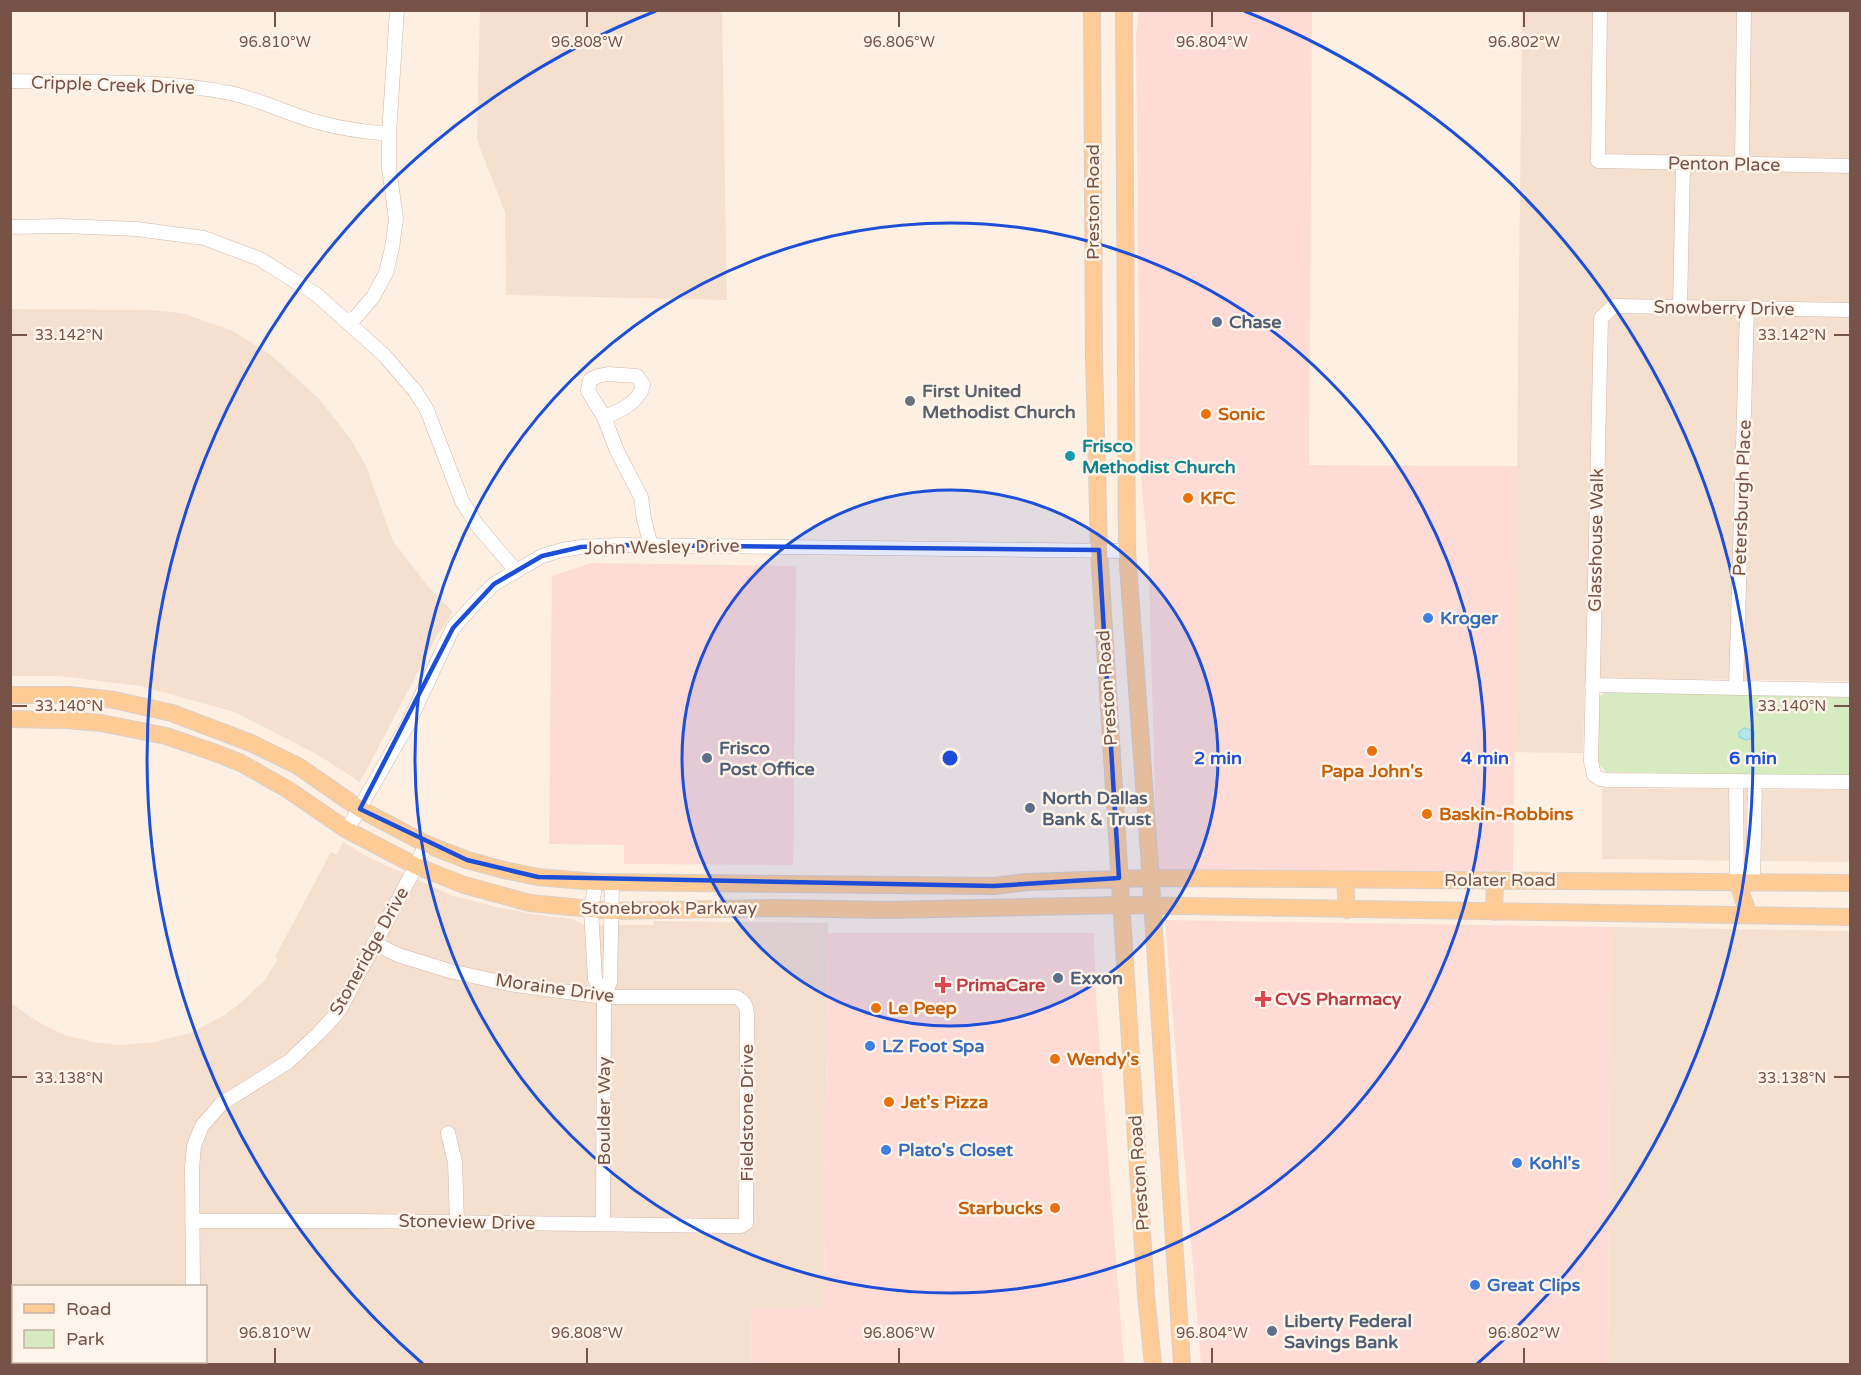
<svg xmlns="http://www.w3.org/2000/svg" width="1861" height="1375" font-family="'Varela Round',sans-serif">
	<style>
		.residential { fill: #f5e0d0 }
		.commercial { fill: #fedcd5 }
		.green { fill: #d7ebc0 }
		.water { fill: #b5e6e8; stroke: #9bd8da; stroke-width: 1.5 }
		.lines { fill: none; stroke-linecap: round; stroke-linejoin: round }
		.river { stroke: #b5e6e8; stroke-width: 20 }
		.minor-casing { stroke: #d1b7ab; stroke-width: 15 }
		.major-casing { stroke: #d9cfcb; stroke-width: 18 }
		.minor { stroke: #fff; stroke-width: 14 }
		.major { stroke: #ffcc97; stroke-width: 16 }
		.marked { fill: none; stroke: #1d4ed8; stroke-width: 4.5; stroke-linejoin: round }
		.ticks { fill: none; stroke: #765247; stroke-width: 2 }
		.ring { fill: none; stroke: #1d4ed8; stroke-width: 3 }
		.service-dot { fill: #5c6f8a; stroke: #fff4e9; stroke-width: 2 }
		.worship-dot { fill: #6b7280; stroke: #fff4e9; stroke-width: 2 }
		.food-dot { fill: #e8710a; stroke: #fff4e9; stroke-width: 2 }
		.culture-dot { fill: #0f9aa8; stroke: #fff4e9; stroke-width: 2 }
		.shop-dot { fill: #3f7fe0; stroke: #fff4e9; stroke-width: 2 }
		.health-dot { fill: #e0444e; stroke: #fff4e9; stroke-width: 2 }
		.labels { text-anchor: middle; stroke-width: 5; stroke-linejoin: round; paint-order: stroke }
		.street-label { font-size: 18px; fill: #765247; stroke: #fff4e9 }
		.service-label { font-size: 18px; font-weight: bold; fill: #4e5e75; stroke: #fff4e9; text-anchor: start }
		.worship-label { font-size: 18px; font-weight: bold; fill: #5b616d; stroke: #fff4e9; text-anchor: start }
		.food-label { font-size: 18px; font-weight: bold; fill: #c56008; stroke: #fff4e9; text-anchor: start }
		.culture-label { font-size: 18px; font-weight: bold; fill: #0d838f; stroke: #fff4e9; text-anchor: start }
		.shop-label { font-size: 18px; font-weight: bold; fill: #366cbe; stroke: #fff4e9; text-anchor: start }
		.health-label { font-size: 18px; font-weight: bold; fill: #be3a42; stroke: #fff4e9; text-anchor: start }
		.ticks-label { font-size: 15px; text-anchor: middle; fill: #765247; stroke: #fff4e9; stroke-width: 5; stroke-linejoin: round; paint-order: stroke }
		.centre { fill: #1d4ed8; stroke: #fff4e9; stroke-width: 3 }
		.ring-label { font-size: 18px; text-anchor: middle; font-weight: bold; fill: #1d4ed8; stroke: #fff4e9; stroke-width: 5; stroke-linejoin: round; paint-order: stroke }
	</style>
	<rect width="100%" height="100%" fill="#fdefe2"/>
	<path class="residential" d="M480 11H722L727 300 506 295 505 212 477 140Z
		M1522 11H1850V681L1585 678 1583 753 1514 752Z
		M11 309 148 310 182 313 233 331 268 353 280 363 319 399 350 438 366 466 393 541 427 585 453 612 436 638 360 782 318 755 235 712 140 686 58 676H11Z
		M1602 788 1850 790V862L1602 859Z
		M343 842 372 859 451 895 496 907 544 916 574 919 584 925H653L654 921 828 923 824 1308H752L751 1364H206V1286H14L13 1290H11L10 1002 35 1020 52 1029 68 1036 93 1042 119 1045 155 1042 190 1033 223 1016 237 1006 264 981 278 959 275 957 331 852 336 855Z
		M1611 927 1850 931V1364H1608Z"/>
	<path class="commercial" d="M1139 11H1312L1309 465 1518 466 1513 871 1157 872 1149 568 1140 464 1136 36Z
		M591 563 796 566 793 865 624 864V845L549 844 552 576Z
		M1165 920 1611 927 1608 1364H1201Z
		M828 933H1094L1096 998 1124 1364H751L752 1308 824 1307Z"/>
	<path class="green" d="M1608 692 1850 695V776L1606 772 1598 763 1599 700 1602 694Z
		M10 1301H13L14 1362H206V1303V1364H11Z"/>
	<path class="water" d="M1744 728 1754 731V738L1746 740 1739 737V732Z"/>
	<g class="lines">
		<path class="river" d="M10 1341 14 1344
			M35 1362 38 1364"/>
		<g class="minor-casing">
			<path id="minor" d="M1600 10 1598 161 1850 166
				M10 81C83 83 158 79 230 93 262 100 290 115 321 123 343 129 366 132 389 134
				M1742 164 1744 10
				M10 227 62 226 137 229 204 238 260 259 317 295 384 355 415 391 427 410 462 501 477 525 516 571
				M1680 308 1683 163
				M1850 310 1614 306 1601 318 1591 761 1594 775 1600 779 1608 780 1850 782
				M346 320 355 318 373 297 386 273 392 248 396 219 389 168V134L397 10
				M608 374 637 376 643 385C640 402 618 412 604 417L588 391 590 380 598 376Z
				M604 417 617 451 641 497 644 519 651 546
				M1592 685 1850 690
				M1736 688 1747 309
				M1736 781 1737 882
				M347 830 408 724 453 628 477 601 494 584 542 556 562 550 581 547 619 545 1127 551
				M596 882 591 909 595 979 604 997
				M1753 882 1755 782
				M448 1133 455 1162 457 1222
				M192 1221H360L728 1226H741L746 1223 747 1013C746 1005 744 1001 736 997H604L509 984 450 971 398 955 374 943
				M603 1224 604 997 610 982 612 882
				M193 1286 192 1168 194 1146 202 1126 221 1104 288 1062 319 1033 339 1011 416 866 426 844"/>
		</g>
		<g class="major-casing">
			<path id="major" d="M1092 10 1094 357 1099 550 1146 1295 1153 1364
				M1124 10 1127 551 1149 853 1182 1364
				M10 695H69L114 700 172 713 251 743 298 766 360 809 426 844 467 860 504 870 538 877 596 882 994 886 1027 882 1150 878 1850 883
				M10 719 67 720 101 723 166 736 210 751 241 763 287 789 347 830 416 866 464 885 530 903 611 911 774 908 888 910 1121 905 1850 917
				M1345 879 1347 910
				M1737 882 1749 915
				M1494 912 1495 880"/>
		</g>
		<use href="#minor" class="minor"/>
		<use href="#major" class="major"/>
	</g>
	<path class="marked" d="M619 545 1099 550 1119 878 994 886 538 877 467 860 360 809 453 628 494 584 542 556 581 547Z"/>
	<path class="ticks" d="M275 12V27M587 12V27M899 12V27M1212 12V27M1524 12V27M12 335H27M1834 335H1849M12 706H27M1834 706H1849M12 1077H27M1834 1077H1849M275 1348V1363M587 1348V1363M899 1348V1363M1212 1348V1363M1524 1348V1363"/>
	<circle cx="950" cy="758" r="268" fill="#1d4ed8" fill-opacity=".12"/>
	<g class="ring">
		<circle cx="950" cy="758" r="268"/>
		<circle cx="950" cy="758" r="535"/>
		<path d="M423 1364A803 803 0 0 1 656 11M1244 11A803 803 0 0 1 1477 1364"/>
	</g>
	<g class="service-dot">
		<circle cx="1217" cy="322" r="6"/>
		<circle cx="707" cy="758" r="6"/>
		<circle cx="1030" cy="808" r="6"/>
		<circle cx="1058" cy="978" r="6"/>
		<circle cx="1272" cy="1331" r="6"/>
	</g>
	<circle class="worship-dot" cx="910" cy="401" r="6"/>
	<g class="food-dot">
		<circle cx="1206" cy="414" r="6"/>
		<circle cx="1188" cy="498" r="6"/>
		<circle cx="1372" cy="751" r="6"/>
		<circle cx="1427" cy="814" r="6"/>
		<circle cx="876" cy="1008" r="6"/>
		<circle cx="1055" cy="1059" r="6"/>
		<circle cx="889" cy="1102" r="6"/>
		<circle cx="1055" cy="1208" r="6"/>
	</g>
	<circle class="culture-dot" cx="1070" cy="456" r="6"/>
	<g class="shop-dot">
		<circle cx="1428" cy="618" r="6"/>
		<circle cx="870" cy="1046" r="6"/>
		<circle cx="886" cy="1150" r="6"/>
		<circle cx="1517" cy="1163" r="6"/>
		<circle cx="1475" cy="1285" r="6"/>
	</g>
	<g class="health-dot">
		<path d="M940 976h6v6h6v6h-6v6h-6v-6h-6v-6h6z"/>
		<path d="M1260 990h6v6h6v6h-6v6h-6v-6h-6v-6h6z"/>
	</g>
	<g class="labels">
		<g class="street-label">
			<text transform="translate(113 85) rotate(2)" y="6">Cripple Creek Drive</text>
			<text transform="translate(1724 164) rotate(1)" y="6">Penton Place</text>
			<text transform="translate(1093 202) rotate(-90)" y="6">Preston Road</text>
			<text transform="translate(1724 308) rotate(1)" y="6">Snowberry Drive</text>
			<text transform="translate(1742 498) rotate(-88)" y="6">Petersburgh Place</text>
			<text transform="translate(1596 540) rotate(-89)" y="6">Glasshouse Walk</text>
			<text transform="translate(662 547) rotate(-1)" y="6">John Wesley Drive</text>
			<text transform="translate(1107 688) rotate(-94)" y="6">Preston Road</text>
			<text x="1500" y="886">Rolater Road</text>
			<text x="669" y="914">Stonebrook Parkway</text>
			<text transform="translate(369 951) rotate(-61)" y="6">Stoneridge Drive</text>
			<text transform="translate(555 988) rotate(8)" y="6">Moraine Drive</text>
			<text transform="translate(604 1111) rotate(-90)" y="6">Boulder Way</text>
			<text transform="translate(747 1113) rotate(-90)" y="6">Fieldstone Drive</text>
			<text transform="translate(1139 1173) rotate(-94)" y="6">Preston Road</text>
			<text transform="translate(467 1222) rotate(1)" y="6">Stoneview Drive</text>
		</g>
		<g class="service-label">
			<text x="1229" y="328">Chase</text>
			<text x="719" y="754">Frisco<tspan x="719" dy="21">Post Office</tspan></text>
			<text x="1042" y="804">North Dallas<tspan x="1042" dy="21">Bank &amp; Trust</tspan></text>
			<text x="1070" y="984">Exxon</text>
			<text x="1284" y="1327">Liberty Federal<tspan x="1284" dy="21">Savings Bank</tspan></text>
		</g>
		<g class="worship-label">
			<text x="922" y="397">First United<tspan x="922" dy="21">Methodist Church</tspan></text>
		</g>
		<g class="food-label">
			<text x="1218" y="420">Sonic</text>
			<text x="1200" y="504">KFC</text>
			<text x="1372" y="777" text-anchor="middle">Papa John's</text>
			<text x="1439" y="820">Baskin-Robbins</text>
			<text x="888" y="1014">Le Peep</text>
			<text x="1067" y="1065">Wendy's</text>
			<text x="901" y="1108">Jet's Pizza</text>
			<text x="1043" y="1214" text-anchor="end">Starbucks</text>
		</g>
		<g class="culture-label">
			<text x="1082" y="452">Frisco<tspan x="1082" dy="21">Methodist Church</tspan></text>
		</g>
		<g class="shop-label">
			<text x="1440" y="624">Kroger</text>
			<text x="882" y="1052">LZ Foot Spa</text>
			<text x="898" y="1156">Plato's Closet</text>
			<text x="1529" y="1169">Kohl's</text>
			<text x="1487" y="1291">Great Clips</text>
		</g>
		<g class="health-label">
			<text x="956" y="991">PrimaCare</text>
			<text x="1275" y="1005">CVS Pharmacy</text>
		</g>
	</g>
	<g class="ticks-label">
		<text x="275" y="47">96.810°W</text>
		<text x="587" y="47">96.808°W</text>
		<text x="899" y="47">96.806°W</text>
		<text x="1212" y="47">96.804°W</text>
		<text x="1524" y="47">96.802°W</text>
		<text x="69" y="340">33.142°N</text>
		<text x="1792" y="340">33.142°N</text>
		<text x="69" y="711">33.140°N</text>
		<text x="1792" y="711">33.140°N</text>
		<text x="69" y="1083">33.138°N</text>
		<text x="1792" y="1083">33.138°N</text>
		<text x="275" y="1338">96.810°W</text>
		<text x="587" y="1338">96.808°W</text>
		<text x="899" y="1338">96.806°W</text>
		<text x="1212" y="1338">96.804°W</text>
		<text x="1524" y="1338">96.802°W</text>
	</g>
	<circle cx="950" cy="758" r="9" class="centre"/>
	<g class="ring-label">
		<text x="1218" y="764">2 min</text>
		<text x="1485" y="764">4 min</text>
		<text x="1753" y="764">6 min</text>
	</g>
	<rect width="1861" height="1375" fill="none" stroke="#765247" stroke-width="24"/>
	<rect x="12" y="1285" width="195" height="78" fill="#fff4e9" stroke="#c8b3a8" stroke-width="1.5"/>
	<rect x="24" y="1304" width="30" height="9" fill="#ffcc97" stroke="#c8b3a8" stroke-width="1.5"/>
	<text x="66" y="1315" font-size="18" fill="#765247">Road</text>
	<rect x="24" y="1330" width="30" height="18" fill="#d7ebc0" stroke="#c8b3a8" stroke-width="1.5"/>
	<text x="66" y="1345" font-size="18" fill="#765247">Park</text>
</svg>
